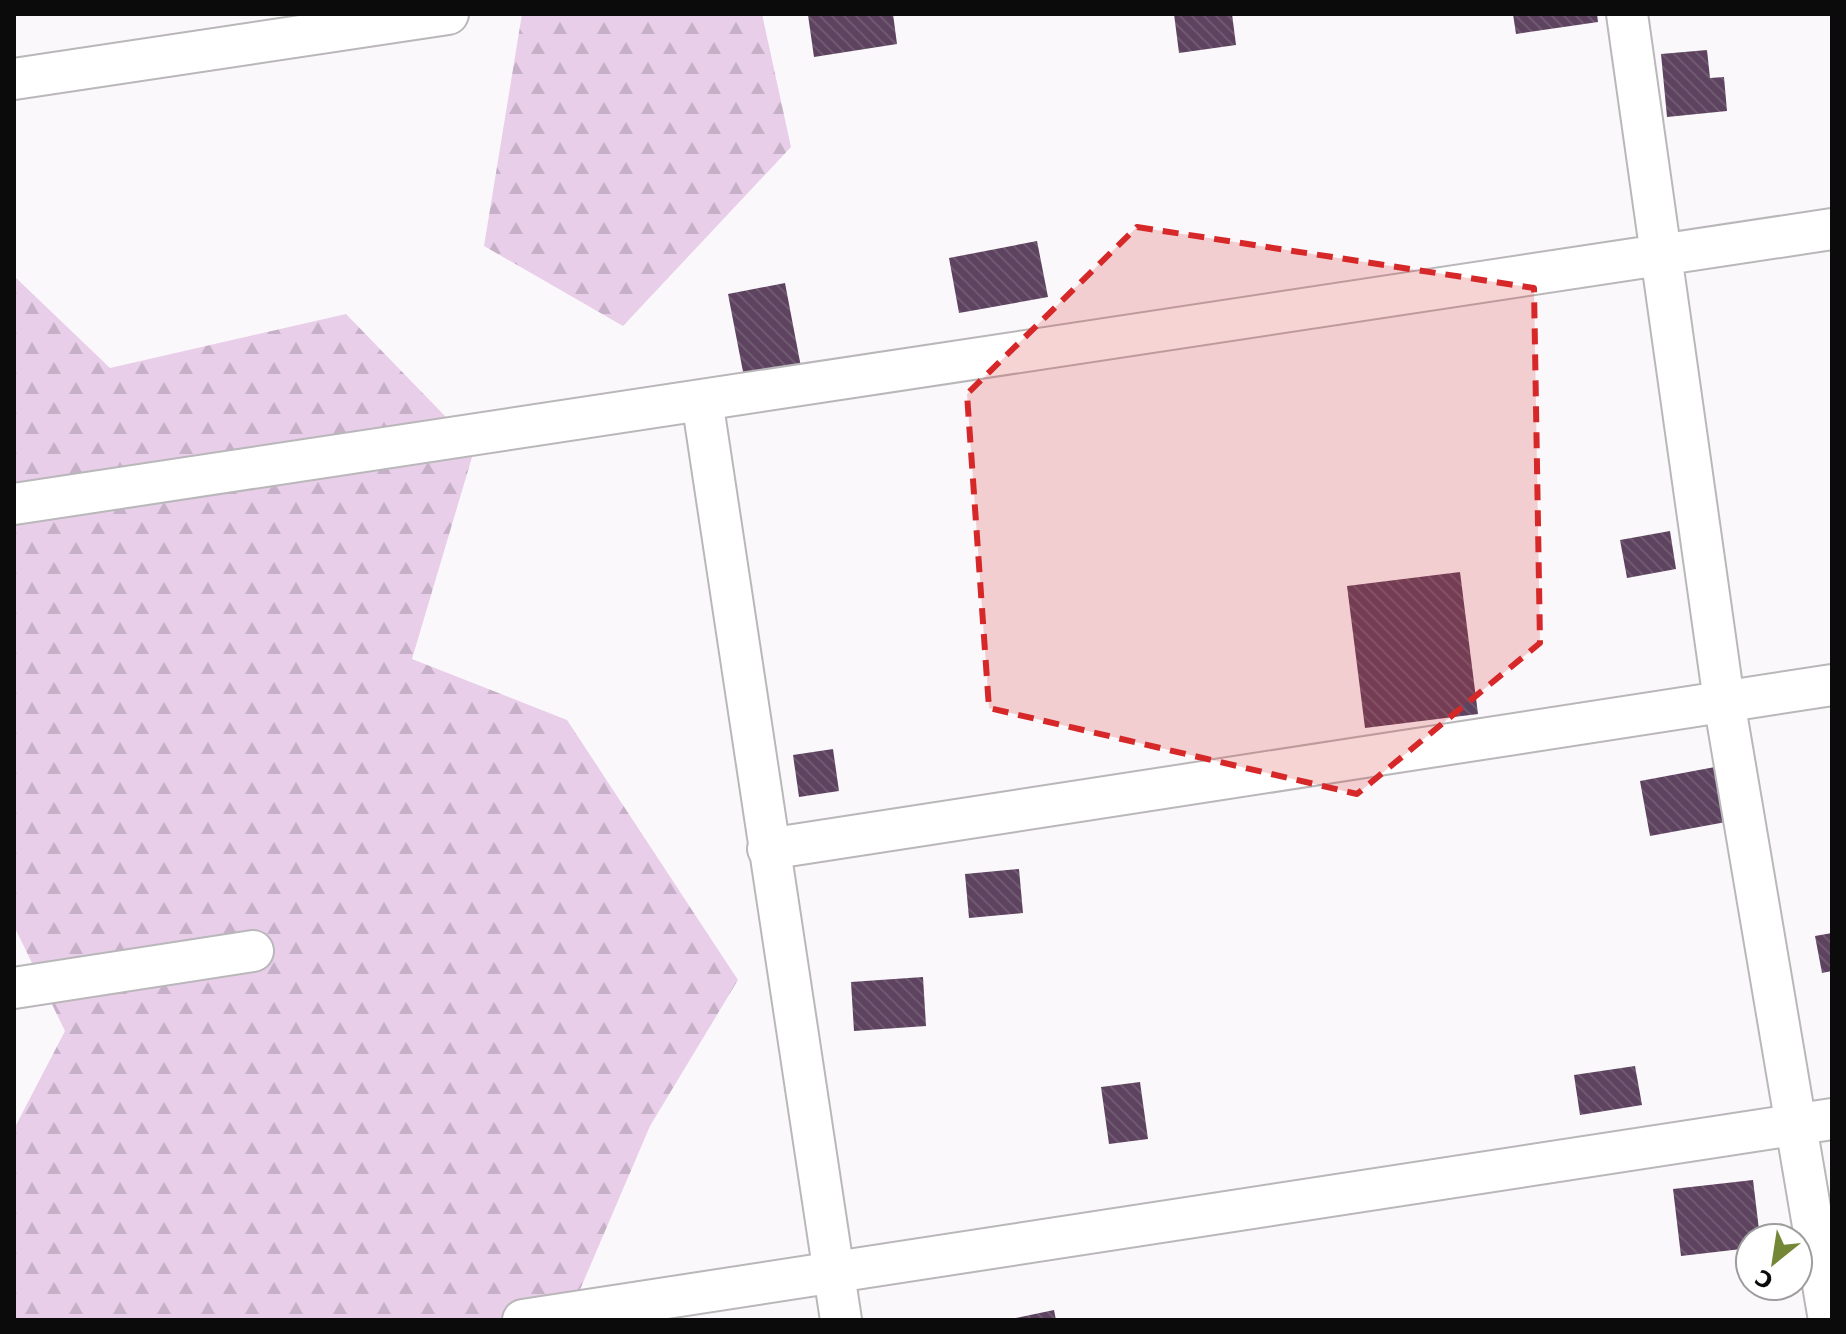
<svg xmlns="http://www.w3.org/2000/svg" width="1846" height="1334" font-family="'DejaVu Sans',sans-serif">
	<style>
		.forest { fill: url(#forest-firs) }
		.building { fill: url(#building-back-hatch) }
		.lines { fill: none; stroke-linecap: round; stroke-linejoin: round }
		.minor-casing { stroke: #bab7ba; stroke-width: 44 }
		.minor { stroke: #fff; stroke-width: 40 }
		.marked { fill: #d62828; fill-opacity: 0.2; stroke: #d62828; stroke-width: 6; stroke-dasharray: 16 10; stroke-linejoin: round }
	</style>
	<defs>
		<pattern id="forest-firs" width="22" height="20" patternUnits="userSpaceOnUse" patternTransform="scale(2)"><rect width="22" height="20" fill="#e8cee9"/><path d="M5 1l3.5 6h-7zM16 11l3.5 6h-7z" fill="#c6b0c7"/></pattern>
		<pattern id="building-back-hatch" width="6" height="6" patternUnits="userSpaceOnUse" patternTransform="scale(2)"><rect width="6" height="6" fill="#5d435f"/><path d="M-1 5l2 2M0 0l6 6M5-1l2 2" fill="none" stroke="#6f5a70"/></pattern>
	</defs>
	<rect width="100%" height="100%" fill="#fbf8fb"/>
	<path class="forest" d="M522 14H762L791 147 623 326 484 246Z
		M14 276 110 368 346 314 475 447 412 659 567 720 738 980 650 1126 567 1320H14V1129L65 1031 14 926Z"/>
	<path class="building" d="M812 14H893L897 44 814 57 808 15Z
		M1174 14H1232L1236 45 1179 53Z
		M1513 14H1597L1598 22 1516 34Z
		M1707 50 1710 78 1724 77 1727 111 1667 117 1661 54Z
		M1037 241 1048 297 959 313 949 258Z
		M785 283 801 367 744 377 728 294Z
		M1670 531 1676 569 1627 578 1620 540Z
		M1460 572 1478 714 1365 728 1347 586Z
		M833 749 839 791 799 797 793 755Z
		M1715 767 1726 822 1650 836 1640 781Z
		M1019 869 1023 913 969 918 965 874Z
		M1832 933V971L1822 973 1815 936Z
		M923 977 926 1026 854 1031 851 982Z
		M1635 1066 1642 1105 1580 1115 1574 1075Z
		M1140 1082 1148 1139 1109 1144 1101 1087Z
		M1753 1180 1760 1238H1750V1248L1681 1256 1673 1189Z
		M1054 1310 1056 1320H1011V1319Z"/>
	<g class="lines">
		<g class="minor-casing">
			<path id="minor" d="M1627 14 1724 701 1829 1320
				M14 79 448 14
				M702 400 841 1320
				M14 504 1832 229
				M768 849 1832 685
				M14 988 253 951
				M523 1320 1832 1119"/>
		</g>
		<use href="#minor" class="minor"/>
	</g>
	<path class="marked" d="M1137 227 1534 288 1540 643 1357 794 989 708 967 394Z"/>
	<rect width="1846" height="1334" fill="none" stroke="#0c0b0c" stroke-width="32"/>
	<g transform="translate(1774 1262) rotate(210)"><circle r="38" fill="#ffffff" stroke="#9e9d9e" stroke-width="2"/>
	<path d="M0-6L14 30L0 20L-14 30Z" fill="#748737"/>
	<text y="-12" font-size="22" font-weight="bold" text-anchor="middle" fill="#0c0b0c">С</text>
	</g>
</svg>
